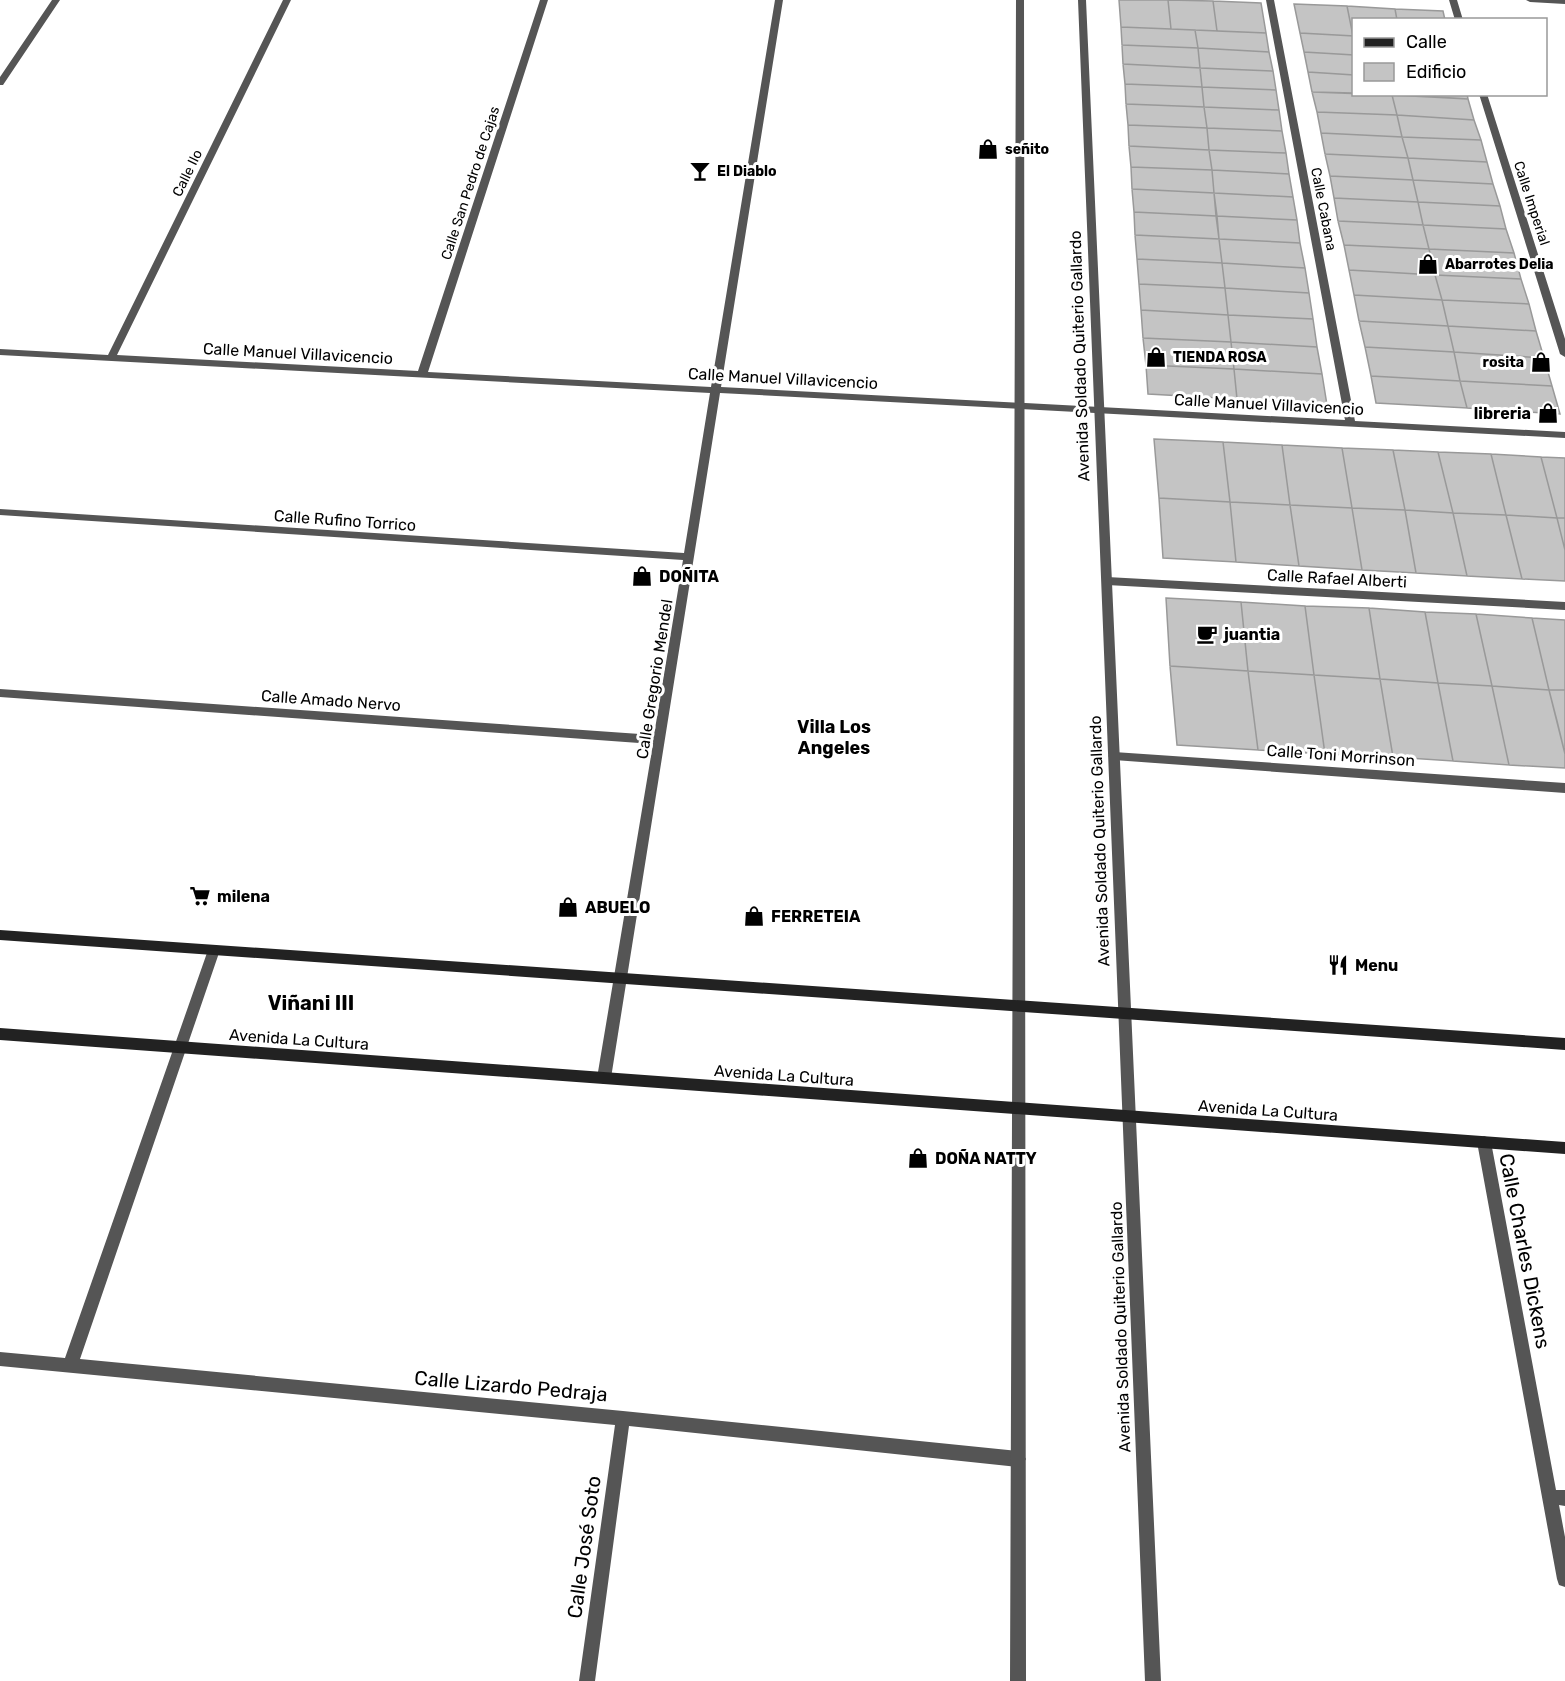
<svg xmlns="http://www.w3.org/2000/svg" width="1565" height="1681" font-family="Rubik,sans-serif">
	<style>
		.building { fill: #c4c4c4; stroke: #999; stroke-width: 1.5 }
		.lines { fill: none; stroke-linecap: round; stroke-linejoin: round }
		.minor { fill: #555; fill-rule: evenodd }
		.tertiary { fill: #555; fill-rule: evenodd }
		.secondary { fill: #222; fill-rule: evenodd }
		.labels { text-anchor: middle; stroke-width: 6; stroke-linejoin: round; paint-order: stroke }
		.far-poi-label { font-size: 14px; font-weight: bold; fill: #000; stroke: #fff; text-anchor: start }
		.far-street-label { font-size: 14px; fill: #000; stroke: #fff }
		.street-label { font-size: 16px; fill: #000; stroke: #fff }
		.poi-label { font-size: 16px; font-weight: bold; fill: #000; stroke: #fff; text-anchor: start }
		.neighbourhood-label { font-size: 18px; font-weight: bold; fill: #000; stroke: #fff }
		.quarter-label { font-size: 20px; font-weight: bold; fill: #000; stroke: #fff }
		.near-street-label { font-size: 20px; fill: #000; stroke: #fff }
	</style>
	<rect width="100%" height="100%" fill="#fff"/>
	<path class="building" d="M1119 0H1168L1171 29 1121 27Z
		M1168 0 1213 1 1217 31 1171 29Z
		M1213 1 1261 3 1266 33 1217 31Z
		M1294 4 1347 6 1353 36 1300 33Z
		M1347 6 1395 9 1397 20H1354L1353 36Z
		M1395 9 1443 11 1445 20H1397Z
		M1121 27 1195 30 1198 48 1122 45Z
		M1195 30 1266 33 1269 52 1198 48Z
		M1300 33 1354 36V55L1304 52Z
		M1122 45 1198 48 1200 68 1123 64Z
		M1198 48 1269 52 1273 71 1200 68Z
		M1304 52 1354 55V75L1308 72Z
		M1123 64 1200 68 1202 87 1125 84Z
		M1200 68 1273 71 1276 90 1202 87Z
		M1308 72 1354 75V93L1312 92Z
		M1125 84 1202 87 1204 107 1126 104Z
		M1202 87 1276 90 1279 110 1204 107Z
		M1312 92 1392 95 1397 115 1317 112Z
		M1467 94 1468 99 1392 94Z
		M1392 95 1468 99 1474 120 1397 115Z
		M1126 104 1204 107 1207 128 1128 125Z
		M1204 107 1279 110 1282 131 1207 128Z
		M1317 112 1397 115 1402 137 1321 133Z
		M1397 115 1474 120 1481 140 1402 137Z
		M1128 125 1207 128 1209 150 1129 146Z
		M1207 128 1282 131 1286 153 1209 150Z
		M1321 133 1402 137 1408 158 1325 154Z
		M1402 137 1481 140 1487 162 1408 158Z
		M1129 146 1209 150 1212 170 1131 167Z
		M1209 150 1286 153 1289 174 1212 170Z
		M1325 154 1408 158 1413 180 1330 176Z
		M1408 158 1487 162 1493 184 1413 180Z
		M1131 167 1212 170 1214 193 1132 189Z
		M1212 170 1289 174 1293 197 1214 193Z
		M1330 176 1413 180 1418 202 1334 198Z
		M1413 180 1493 184 1500 206 1418 202Z
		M1132 189 1214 193 1216 216 1134 212Z
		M1214 193 1293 197 1297 220 1217 216Z
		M1334 198 1418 202 1423 225 1338 221Z
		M1418 202 1500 206 1506 229 1423 225Z
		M1134 212 1216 216 1219 239 1135 235Z
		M1217 216 1297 220 1300 243 1219 239Z
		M1338 221 1423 225 1429 249 1344 245Z
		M1423 225 1506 229 1514 253 1429 249Z
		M1135 235 1219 239 1222 263 1137 259Z
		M1219 239 1300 243 1305 268 1222 263Z
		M1344 245 1429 249 1435 275 1349 270Z
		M1429 249 1514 253 1521 279 1435 275Z
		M1137 259 1222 263 1225 288 1139 284Z
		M1222 263 1305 268 1309 293 1225 288Z
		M1349 270 1435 275 1442 300 1354 295Z
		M1435 275 1521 279 1529 304 1442 300Z
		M1139 284 1225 288 1228 315 1141 310Z
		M1225 288 1309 293 1313 319 1228 315Z
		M1354 295 1442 300 1448 326 1359 321Z
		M1442 300 1529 304 1536 331 1448 326Z
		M1141 310 1228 315 1231 342 1143 338Z
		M1228 315 1313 319 1317 347 1231 342Z
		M1359 321 1448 326 1454 352 1365 347Z
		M1448 326 1536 331 1544 358 1454 352Z
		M1143 338 1231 342 1234 369 1146 365Z
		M1231 342 1317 347 1322 374 1234 369Z
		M1365 347 1454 352 1460 381 1371 376Z
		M1454 352 1544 358 1552 386 1460 381Z
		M1146 365 1234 369 1237 399 1148 394Z
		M1234 369 1322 374 1327 405 1237 399Z
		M1371 376 1460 381 1467 408 1376 403Z
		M1460 381 1552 386 1560 414 1467 408Z
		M1154 439 1223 442 1230 502 1159 498Z
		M1223 442 1282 445 1290 505 1230 502Z
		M1282 445 1342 448 1352 508 1290 505Z
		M1342 448 1393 450 1405 510 1352 508Z
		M1393 450 1438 452 1453 513 1405 510Z
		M1438 452 1491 454 1506 515 1453 513Z
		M1491 454 1541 457 1557 518 1506 515Z
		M1541 457 1565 458V518H1557Z
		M1159 498 1230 502 1236 562 1163 558Z
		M1230 502 1290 505 1299 566 1236 562Z
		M1290 505 1352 508 1362 570 1299 566Z
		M1352 508 1405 510 1416 573 1362 570Z
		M1405 510 1453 513 1467 576 1416 573Z
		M1453 513 1506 515 1522 579 1467 576Z
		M1506 515 1557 518 1565 550V581L1522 579Z
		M1557 518H1565V550Z
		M1166 598 1241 602 1248 671 1170 666Z
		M1241 602 1305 606 1314 675 1248 671Z
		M1305 606 1369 608 1380 679 1314 675Z
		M1369 608 1425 612 1438 683 1380 679Z
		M1425 612 1476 614 1492 686 1438 683Z
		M1476 614 1532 618 1549 690 1492 686Z
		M1532 618 1565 620V690H1549Z
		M1170 666 1248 671 1258 750 1177 745Z
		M1248 671 1314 675 1325 754 1258 750Z
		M1314 675 1380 679 1393 757 1325 754Z
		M1380 679 1438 683 1453 761 1393 757Z
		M1438 683 1492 686 1509 765 1453 761Z
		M1492 686 1549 690 1565 754V768L1509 765Z
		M1549 690H1565V754L1557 721Z"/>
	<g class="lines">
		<path class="minor" d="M52 0H60L3 85H0V77Z
			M283 0H291L117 355 418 371 540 0H548L428 372 711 387 775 0H783L721 387 1345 420 1266 0H1274L1355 421 1565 432V438L720 393 611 1078 609 1082 604 1084 599 1082 597 1078 653 744 0 697V689L654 735 683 560 0 515V509L684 553 710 393 0 355V349L108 355Z
			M1449 0H1457L1463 20H1455Z
			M1526 0H1565V4L1530 2Z
			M1479 94H1487L1565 339V357L1560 354Z
			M1107 577 1565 602V610L1107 585 1102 581Z
			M1114 752 1565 783V793L1114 760 1108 756Z
			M214 945 218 946 220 950 80 1359 623 1411 1018 1451 1023 1454 1026 1459 1023 1464 1018 1467 629 1426 595 1681H579L615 1425 0 1366V1352L65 1358 208 950 210 946Z
			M1484 1136 1489 1138 1491 1142 1556 1490H1565V1506L1559 1505 1565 1537V1587L1559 1585 1557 1579 1477 1142 1479 1138Z"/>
		<path class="tertiary" d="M1016 0H1024L1026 1681H1010Z
			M1078 0H1086L1161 1681H1145Z"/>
		<path class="secondary" d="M0 930 1565 1038V1050L0 940Z
			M0 1028 1565 1142V1154L0 1040Z"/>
	</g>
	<defs>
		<g id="shop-bare" transform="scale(1.62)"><path d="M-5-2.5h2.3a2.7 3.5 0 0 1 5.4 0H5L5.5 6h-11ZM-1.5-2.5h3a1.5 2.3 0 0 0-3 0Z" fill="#000" stroke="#fff" stroke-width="2.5" paint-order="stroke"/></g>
		<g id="bar-bare" transform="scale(1.62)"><path d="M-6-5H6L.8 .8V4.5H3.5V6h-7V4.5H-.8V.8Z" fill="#000" stroke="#fff" stroke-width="2.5" paint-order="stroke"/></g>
		<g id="cafe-bare" transform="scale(1.62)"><path d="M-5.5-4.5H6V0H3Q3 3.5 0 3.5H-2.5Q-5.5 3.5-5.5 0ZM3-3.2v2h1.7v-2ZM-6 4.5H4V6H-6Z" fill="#000" stroke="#fff" stroke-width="2.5" paint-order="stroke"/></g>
		<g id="supermarket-bare" transform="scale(1.62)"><path d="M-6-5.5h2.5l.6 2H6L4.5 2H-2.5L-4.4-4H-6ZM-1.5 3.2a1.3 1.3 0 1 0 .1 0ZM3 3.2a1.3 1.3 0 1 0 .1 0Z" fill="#000" stroke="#fff" stroke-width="2.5" paint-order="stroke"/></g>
		<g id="restaurant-bare" transform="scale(1.62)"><path d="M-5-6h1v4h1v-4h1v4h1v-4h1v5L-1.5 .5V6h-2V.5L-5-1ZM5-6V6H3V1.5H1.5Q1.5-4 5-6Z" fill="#000" stroke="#fff" stroke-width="2.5" paint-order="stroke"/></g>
	</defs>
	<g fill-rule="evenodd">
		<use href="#shop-bare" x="988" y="149"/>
		<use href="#bar-bare" x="700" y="171"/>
		<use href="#shop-bare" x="1428" y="264"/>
		<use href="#shop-bare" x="1156" y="357"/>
		<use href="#shop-bare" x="1541" y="362"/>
		<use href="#shop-bare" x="1548" y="413"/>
		<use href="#shop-bare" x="642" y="576"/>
		<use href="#cafe-bare" x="1207" y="634"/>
		<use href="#supermarket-bare" x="200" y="896"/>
		<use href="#shop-bare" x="568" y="907"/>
		<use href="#shop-bare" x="754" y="916"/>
		<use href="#restaurant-bare" x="1338" y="965"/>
		<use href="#shop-bare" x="918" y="1158"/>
	</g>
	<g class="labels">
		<g class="far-poi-label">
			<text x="1005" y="154">señito</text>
			<text x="717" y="176">El Diablo</text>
			<text x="1445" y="269">Abarrotes Delia</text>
			<text x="1173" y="362">TIENDA ROSA</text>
			<text x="1524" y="367" text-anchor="end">rosita</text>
		</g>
		<g class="far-street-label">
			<text transform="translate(187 173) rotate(-64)" y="5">Calle Ilo</text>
			<text transform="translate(470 183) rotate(-72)" y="5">Calle San Pedro de Cajas</text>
			<text transform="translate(1532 203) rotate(72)" y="5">Calle Imperial</text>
			<text transform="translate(1324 209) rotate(79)" y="5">Calle Cabana</text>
		</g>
		<g class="street-label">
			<text transform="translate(298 353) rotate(3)" y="6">Calle Manuel Villavicencio</text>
			<text transform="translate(1079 356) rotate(-92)" y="6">Avenida Soldado Quiterio Gallardo</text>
			<text transform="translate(783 378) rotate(3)" y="6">Calle Manuel Villavicencio</text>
			<text transform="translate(1269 404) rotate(3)" y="6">Calle Manuel Villavicencio</text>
			<text transform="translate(345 520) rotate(4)" y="6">Calle Rufino Torrico</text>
			<text transform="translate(1337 578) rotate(3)" y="6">Calle Rafael Alberti</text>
			<text transform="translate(654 679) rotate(-81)" y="6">Calle Gregorio Mendel</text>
			<text transform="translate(331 700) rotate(4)" y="6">Calle Amado Nervo</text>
			<text transform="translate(1341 755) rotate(4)" y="6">Calle Toni Morrinson</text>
			<text transform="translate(1099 841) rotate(-92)" y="6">Avenida Soldado Quiterio Gallardo</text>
			<text transform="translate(299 1039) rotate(4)" y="6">Avenida La Cultura</text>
			<text transform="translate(784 1075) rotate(4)" y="6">Avenida La Cultura</text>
			<text transform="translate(1268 1110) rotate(4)" y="6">Avenida La Cultura</text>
			<text transform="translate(1120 1327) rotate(-92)" y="6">Avenida Soldado Quiterio Gallardo</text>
		</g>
		<g class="poi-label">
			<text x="1531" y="419" text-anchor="end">libreria</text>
			<text x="659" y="582">DOÑITA</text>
			<text x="1224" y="640">juantia</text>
			<text x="217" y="902">milena</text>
			<text x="585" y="913">ABUELO</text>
			<text x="771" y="922">FERRETEIA</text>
			<text x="1355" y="971">Menu</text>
			<text x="935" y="1164">DOÑA NATTY</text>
		</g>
		<g class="neighbourhood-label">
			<text x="834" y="733">Villa Los<tspan x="834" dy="21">Angeles</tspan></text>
		</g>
		<g class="quarter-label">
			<text x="311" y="1010">Viñani III</text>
		</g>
		<g class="near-street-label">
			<text transform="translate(1525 1251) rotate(79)" y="7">Calle Charles Dickens</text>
			<text transform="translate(511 1386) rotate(5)" y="7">Calle Lizardo Pedraja</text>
			<text transform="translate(584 1547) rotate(-82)" y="7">Calle José Soto</text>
		</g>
	</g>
	<rect x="1352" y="18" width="195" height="78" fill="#ffffff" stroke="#999999" stroke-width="1.5"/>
	<rect x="1364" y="38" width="30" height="9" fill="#222222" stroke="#999999" stroke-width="1.5"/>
	<text x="1406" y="48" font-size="18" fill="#000000">Calle</text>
	<rect x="1364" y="63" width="30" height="18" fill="#c4c4c4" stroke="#999999" stroke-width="1.5"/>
	<text x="1406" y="78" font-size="18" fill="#000000">Edificio</text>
</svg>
